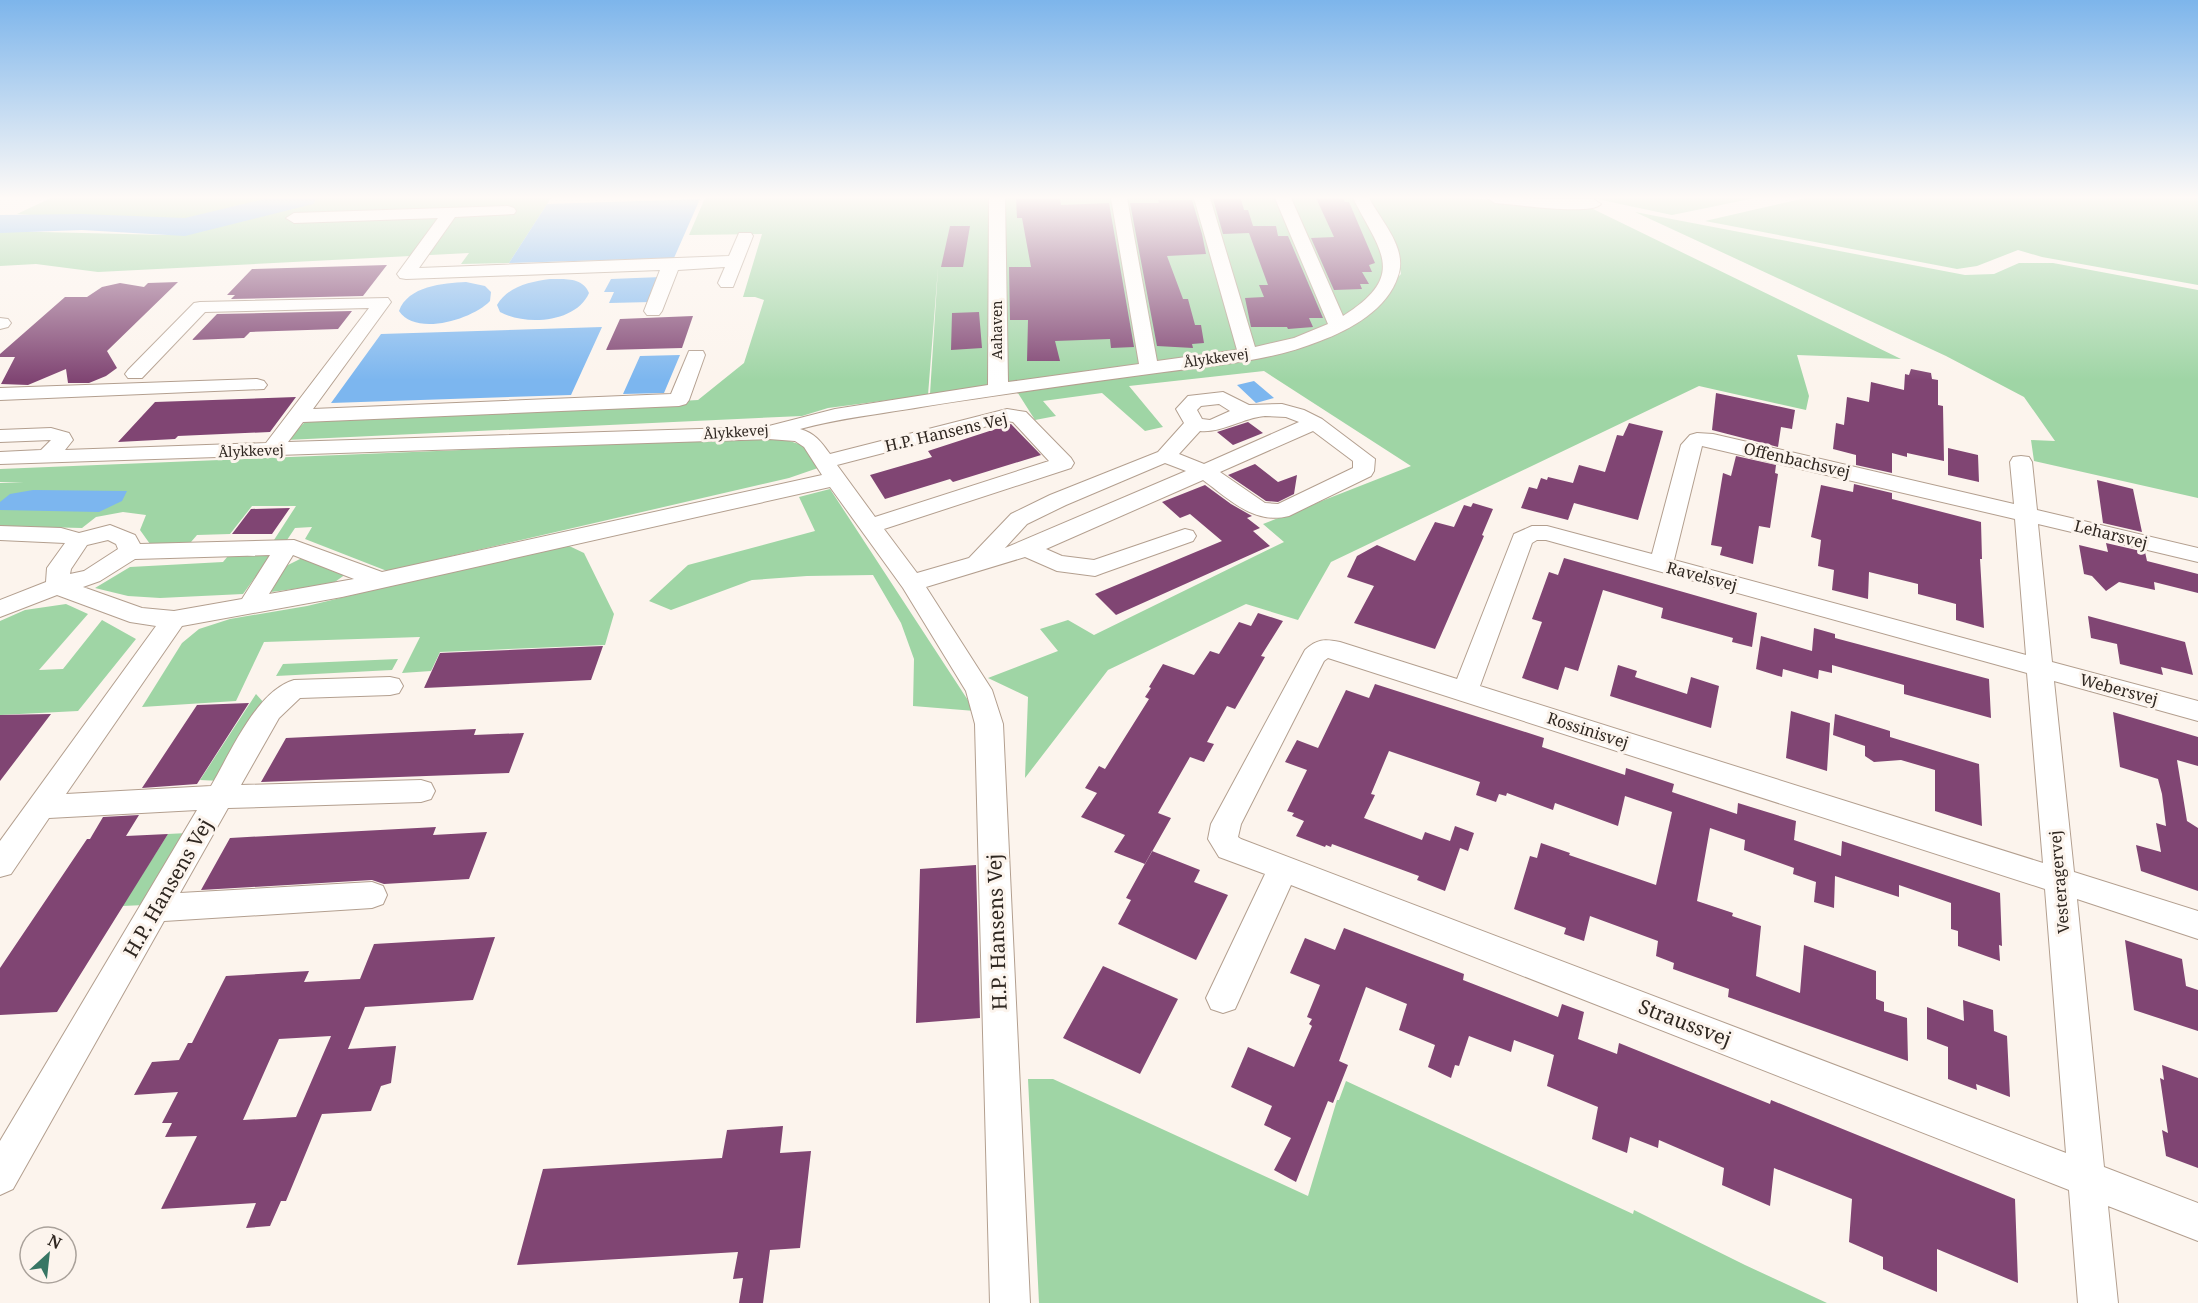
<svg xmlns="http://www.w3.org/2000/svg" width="2198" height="1303" font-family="'Noto Serif',serif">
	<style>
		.green { fill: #9fd5a5 }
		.water { fill: #7cb6ef }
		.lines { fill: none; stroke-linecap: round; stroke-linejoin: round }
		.river { fill: #7cb6ef; fill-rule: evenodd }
		.building { fill: #804573; fill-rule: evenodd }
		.minor-casing { stroke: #b39f8f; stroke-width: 2 }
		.minor { fill: #fff; fill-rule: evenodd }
		.labels { text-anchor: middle; stroke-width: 6; stroke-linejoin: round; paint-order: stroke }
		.far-street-label { font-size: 14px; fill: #2f2721; stroke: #fcf4ed }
		.street-label { font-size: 16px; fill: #2f2721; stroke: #fcf4ed }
		.near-street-label { font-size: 20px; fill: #2f2721; stroke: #fcf4ed }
	</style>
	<rect width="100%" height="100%" fill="#fcf4ed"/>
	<path class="green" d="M51 198H279L214 216 153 223 17 214Z
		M315 198H551L509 263 461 264 469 253 98 272 36 264 0 266V231L167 235 254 217Z
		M705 198H1355C1365 216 1388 248 1384 268 1375 306 1328 328 1294 339 1252 353 1204 356 1160 362 1084 373 1007 383 930 394L938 268 928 395 828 408 802 416 286 440 305 422 698 400 744 363 764 300 755 297H743L762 234 689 235Z
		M1371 198H1468L1591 208 1901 359 1797 355 1809 396 1806 410 1699 386 1331 562 1298 620 1246 604 1108 670 1025 778 1028 697 988 678 1058 651 1040 629 1068 620 1094 635 1284 542 1263 524 1411 466 1264 371 1129 386 1163 427 1145 431 1102 393 1043 401 1056 416 1035 420 1016 390 1273 355 1358 319 1401 274 1396 246 1372 205Z
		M1592 198H1755L1672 215Z
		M1805 198H2198V285L2042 257 2018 250 1977 266 1957 269 1705 221Z
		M1635 212 1965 275 1994 274 2019 263H2053L2198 290V498L2034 461 2031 440 2055 441 2024 397 1946 356Z
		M777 437 805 446 818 468 789 478 387 571 305 539 312 527 295 528 287 540H274L296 506H252L230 534 197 535 191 542 150 544 140 530 146 515 123 512 96 517 82 528 0 526V483L24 482H0V469Z
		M830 489 975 711 913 706 914 659 901 623 873 575 807 576 752 580 671 610 649 601 688 565 815 531 799 497Z
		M565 544 584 553 614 614 605 645 440 652 431 671 402 673 420 637 264 642 236 701 142 707 182 643 199 629 230 619 307 606Z
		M272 554 243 594 160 598 128 596 95 588 130 567 223 562 228 556Z
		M302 558 346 574 332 584 271 592 286 566Z
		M66 604 88 614 39 670 63 669 102 620 136 639 78 711 0 715V621L25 610Z
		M398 659 392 670 276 676 283 664Z
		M256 694 265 704 221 781 200 780Z
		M187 833 145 905 122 906 168 834Z
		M1028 1079H1053L1308 1196 1337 1100H1339L1346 1081 1633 1214 1634 1210 1745 1265 1827 1303H1039Z"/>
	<path class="water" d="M700 199 674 258 509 263 547 204Z
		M661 277 651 302 609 303 614 292H604L611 279Z
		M550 279C564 279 583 277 589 293 576 323 525 326 500 312L497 305C508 286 530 282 550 279Z
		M466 282 485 286 491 292 490 301C473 319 416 337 399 311 408 286 443 283 466 282Z
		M602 327 571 395 331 403 381 334Z
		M680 355 664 393 623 394 640 356Z
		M1254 381 1274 398 1256 403 1237 385Z
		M33 490 127 491 122 501 99 512 0 510V502L10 494Z"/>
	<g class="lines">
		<path class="river" d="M269 198H317L313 204 185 236 82 230 0 233V215L82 214 185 218Z"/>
	</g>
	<path class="building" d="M1016 198 1060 199 1061 205 1109 203 1134 347 1111 348 1110 339 1055 341 1060 361H1027L1028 320H1010L1009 267H1031L1022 218H1017Z
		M1316 198H1343L1345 202H1349L1375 263 1369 265 1372 272H1362L1369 284H1360L1362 289 1334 290 1311 238 1334 237Z
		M1213 199H1241L1244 210H1248L1253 226H1276L1278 236H1288L1323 318H1309L1313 327 1288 329 1287 327H1251L1245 298 1264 297 1259 285H1268L1249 233 1223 234Z
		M1158 200H1192L1202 234 1206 254 1167 256 1183 299H1188L1195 325H1201L1204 343 1192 344 1193 348 1157 346 1130 203H1159Z
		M950 226H970L963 267H941Z
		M387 265 363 296 231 299 235 295H227L252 269Z
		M178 282 107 351 117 368 106 376 89 383H68L66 369 28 385 1 384 15 357H0V354L65 297H87L102 287 120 283 144 287 148 283Z
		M352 311 338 329 250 332 244 338 192 340 217 314Z
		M979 312 982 348 951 350 952 313Z
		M693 316 682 348 606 350 620 319Z
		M1911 369 1931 373 1932 379 1938 380V405L1943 406 1944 461 1907 453V457L1892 453V473L1856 465V455L1833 449 1836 423 1844 425 1847 397 1869 402 1871 382 1904 390 1905 374 1909 375Z
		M1716 393 1795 410 1792 429 1781 427 1778 447 1712 430Z
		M296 397 270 432 178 436 175 439 118 442 155 402Z
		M1248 422 1263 433 1233 445 1217 432Z
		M1629 423 1663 431 1638 520 1574 503 1568 520 1521 508 1529 487 1537 489 1541 478 1547 480 1548 477 1573 483 1579 465 1605 472 1617 435 1623 436Z
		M1011 424 1041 455 953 482 950 479 885 499 870 475 932 457 928 451Z
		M1948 448 1978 455 1979 482 1948 475Z
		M1736 456 1776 465 1775 473 1778 474 1770 528 1759 526 1753 564 1720 555 1722 547 1711 545 1723 473 1731 476Z
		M1255 464 1278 482 1297 475 1294 494 1278 502 1266 501 1228 475Z
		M2097 480 2133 489 2142 532 2103 523Z
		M1854 484 1892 493V499L1981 522 1982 559H1980L1984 628 1956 620V604L1918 594V584L1869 572 1868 599 1832 590 1834 570 1818 566 1821 540 1811 537 1821 485 1853 492Z
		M1205 485 1231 504 1252 516 1247 518 1260 528 1253 531 1270 546 1116 615 1095 594 1222 541 1190 514 1180 518 1162 502Z
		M1473 503 1493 509 1482 535 1484 536 1435 649 1354 623 1374 586 1347 577 1357 556 1377 545 1415 561 1435 522 1454 527 1464 505 1471 507Z
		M290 508 272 534H232L251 509Z
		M2106 543 2145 552 2147 561 2198 574V593L2154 582 2155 590 2119 582 2106 591 2092 576 2084 574 2079 545 2108 552Z
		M1564 558 1757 613 1752 647 1732 642 1733 638 1661 618 1663 608 1603 590 1578 671 1565 667 1558 690 1522 678 1542 622 1532 619 1549 572 1558 575Z
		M1258 613 1283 621 1261 656 1265 657 1235 709 1227 706 1207 742 1214 744 1204 762 1190 757 1158 813 1171 818 1145 864 1114 852 1125 835 1081 817 1097 793 1085 788 1099 766 1105 769 1149 699 1145 697 1151 688 1149 687 1163 664 1194 675 1210 651 1219 654 1239 622 1251 626Z
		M2088 616 2185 642 2193 675 2161 667 2163 675 2120 664 2117 644 2091 638Z
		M1814 628 1835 634V638L1989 679 1991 718 1904 694V685L1832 665V673L1819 670 1818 679 1783 669 1782 677 1756 669 1761 636 1812 651Z
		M603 646 591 680 424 688 440 653Z
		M1618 665 1637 671 1635 677 1687 694 1691 677 1719 686 1711 728 1610 696Z
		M1375 684 1544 738 1542 747 1625 775 1626 768 1674 784 1672 792 1737 814 1738 803 1796 821 1794 840 1841 856 1842 841 2000 893 2002 946 1999 945 2000 961 1958 946V931L1951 929V903L1899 885V897L1835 876 1834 908 1814 902 1816 882 1793 874 1794 868 1744 850 1745 840 1710 828 1697 901 1733 913 1732 916 1761 926 1756 976 1800 993 1804 945 1876 971V999L1884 1002V1011L1907 1018 1908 1061 1728 997 1729 989 1673 969 1674 963 1656 956 1658 941 1590 916 1584 941 1564 934 1566 928 1514 909 1530 856 1537 858 1541 843 1570 853 1569 855 1656 885 1672 812 1625 796 1618 826 1555 803 1553 810 1507 793 1506 796 1499 794 1496 802 1476 795 1480 782 1389 751 1371 794 1375 795 1364 818 1422 840 1425 832 1450 841 1455 826 1474 833 1468 851 1460 848 1445 891 1417 880 1419 876 1332 844 1331 847 1326 845 1325 847 1296 836 1304 821 1292 816 1294 813 1287 811 1307 770 1285 762 1297 740 1318 748 1346 690 1369 698Z
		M249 703 197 784 142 788 197 705Z
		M1791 711 1830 723 1827 771 1786 758Z
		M2113 712 2198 737V766L2177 760 2187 821 2198 828V891L2141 871 2136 845 2161 852 2156 823 2166 826 2162 794 2158 779 2120 767Z
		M51 714 0 781V715Z
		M1835 714 1890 731V737L1979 764 1982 826 1935 811V770L1901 760 1874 762 1865 756V746L1833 735Z
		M476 729 474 735 524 733 509 773 261 782 286 738Z
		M139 815 126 836 168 834 57 1012 0 1015V968L87 839H90L103 817Z
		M436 827 433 835 487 832 469 879 384 884 372 880 201 890 230 838Z
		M1152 851 1200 870 1194 882 1228 895 1196 960 1118 924 1131 900 1126 898Z
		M976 865 980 1018 916 1023 920 869Z
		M1344 928 1464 974 1463 980 1558 1017 1562 1004 1584 1012 1578 1039 1617 1054 1619 1043 1770 1104 1771 1100 2015 1199 2018 1283 1937 1249V1292L1883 1269V1257L1849 1242 1852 1199 1774 1168 1770 1206 1722 1185 1724 1168 1659 1140 1658 1148 1630 1137 1627 1153 1592 1139 1598 1107 1547 1086 1554 1055 1514 1040 1511 1052 1469 1036 1459 1066 1455 1065 1451 1078 1428 1067 1435 1045 1399 1030 1407 1004 1366 987 1339 1061 1348 1065 1333 1103 1328 1101 1296 1182 1274 1170 1291 1138 1264 1125 1272 1106 1231 1087 1248 1047 1294 1067 1312 1026 1309 1024 1312 1019 1307 1017 1320 985 1290 973 1305 938 1335 950Z
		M495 937 473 1000 365 1007 348 1049 396 1046 391 1083 381 1086 371 1111 322 1114 286 1201H281L270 1226 246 1228 256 1203 161 1209 197 1136 165 1137 172 1123H162L178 1092 134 1095 152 1062 179 1060 188 1043H192L226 976 309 971 304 982 360 979 374 944ZM331 1036 296 1117 243 1120 279 1039Z
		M2125 940 2182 959 2186 986 2198 990V1031L2134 1010Z
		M1103 966 1178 999 1140 1074 1063 1038Z
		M1963 1000 1993 1010 1994 1031 2007 1036 2010 1097 1976 1084 1977 1090 1948 1079V1047L1927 1039V1007L1964 1021Z
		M2162 1065 2198 1078V1168L2166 1156 2162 1130 2168 1133 2160 1078 2164 1080Z
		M783 1126 780 1153 811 1151 800 1248 770 1250 763 1303H739L743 1278 733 1279 738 1252 517 1265 543 1169 722 1158 727 1130Z"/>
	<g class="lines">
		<g class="minor-casing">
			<path id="minor" d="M989 198H1005L1008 382 1139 364 1111 198H1127L1157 361 1237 350 1194 198H1210L1255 347 1294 338 1328 324 1275 198H1291L1343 316C1409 275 1379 250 1353 198H1369C1381 221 1408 248 1398 276 1388 309 1350 330 1320 341 1271 361 1216 365 1164 372 1083 383 1002 394 921 407 881 414 839 418 800 429 815 433 821 442 830 454L1007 409 1026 412 1071 458 1074 463 1071 468 884 529 917 573 969 558 1011 514 1050 495 1158 452 1184 423 1176 409 1188 396 1223 392 1249 405 1282 404 1304 410 1322 419 1375 459 1374 471 1371 476 1289 516C1254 525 1229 499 1203 480L1046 549 1062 556 1094 560 1185 529 1193 531 1196 536 1193 541 1103 573 1095 576 1057 571 1025 557 926 587 992 690 1003 724 1030 1303H990L975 724 966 691 903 588 830 487 342 597 182 626 66 794 211 786C230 754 256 691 294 680L390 677 399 679 403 686 399 693 390 695 300 698 279 718 241 785 421 780 431 783 435 791 431 799 421 802 228 808 180 893 372 882 383 886 387 895 383 904 372 908 164 921 13 1189 0 1195V1141L197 810 49 818 11 874 0 877V841L156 626 130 622 57 595 0 617V600L46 582 47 568 65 543 0 540V526L61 528 79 533 110 525 135 535 140 544 294 540 382 572 822 475 804 447 795 441 769 439 0 464V452L41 450 51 440 0 442V430L51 428 69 433 73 440 65 450 266 443 369 308 205 312 142 378H128L125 374 128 370 194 303 200 302 388 298 391 302 313 409 671 394 689 351H703L705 355 689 400 686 404 679 406 303 422 288 442 765 427 835 409 988 385ZM1219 404 1230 411 1210 420 1202 419 1197 410 1201 406ZM1265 416 1286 417 1299 422 1204 464 1179 454 1200 431C1223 433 1242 418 1265 416ZM1007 421 1013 422 1049 461 875 517 837 465ZM1313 431 1353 461V468L1278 504 1265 503 1220 472ZM1165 463 1186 471 1005 548 1027 524 1066 505ZM108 540 116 544 118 549 84 571 70 574 71 569 87 545ZM270 555 242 599 174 611 142 608 83 587 100 581 135 559ZM293 555 354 579 269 594Z
				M1487 198 1593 199 1601 204C1591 216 1513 204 1495 203Z
				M508 206 514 208 516 211 514 214 455 217 419 268 729 256 739 233H751L753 236 733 287H721L718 283 725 267 678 270 662 311 659 315H647L644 311 660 270 406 279 400 278 397 274 438 218 294 223 286 218 294 213Z
				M0 318 8 319 11 323 8 327 0 329Z
				M257 379 264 381 267 385 264 389 0 400V388Z
				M1697 433 1713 434 2014 504 2010 462 2013 457 2021 456 2029 457 2032 462 2037 510 2198 548V562L2038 524 2052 662 2198 701V721L2054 681 2074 872 2198 911V939L2077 899 2104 1167 2198 1203V1241L2108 1206 2118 1303H2078L2069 1190 1291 885 1235 1009 1223 1013 1211 1009 1206 998 1265 874 1219 857 1208 839 1211 824 1305 650C1317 639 1324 639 1340 642L1457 679 1514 534 1532 526H1547L1652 554 1681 445 1690 435ZM1702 446 2015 519 2026 655 1674 560ZM1537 540H1546L2027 673 2043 863 1480 686 1532 543ZM1328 658 2045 889 2066 1153 1241 839 1238 837 1241 824 1324 661Z"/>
		</g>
		<use href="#minor" class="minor"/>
	</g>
	<linearGradient id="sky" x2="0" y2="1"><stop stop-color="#7db5eb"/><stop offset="0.52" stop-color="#fefaf7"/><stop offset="1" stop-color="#fefaf7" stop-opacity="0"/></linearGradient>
	<rect width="2198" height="380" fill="url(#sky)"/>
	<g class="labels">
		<g class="far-street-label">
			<text transform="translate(997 330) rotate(-90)" y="5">Aahaven</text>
			<text transform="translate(1216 358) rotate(-8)" y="5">Ålykkevej</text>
			<text transform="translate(736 432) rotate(-4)" y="5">Ålykkevej</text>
			<text transform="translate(251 451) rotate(-2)" y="5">Ålykkevej</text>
		</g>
		<g class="street-label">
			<text transform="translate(946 432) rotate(-13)" y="6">H.P. Hansens Vej</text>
			<text transform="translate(1797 460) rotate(13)" y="6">Offenbachsvej</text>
			<text transform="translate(2111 534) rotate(14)" y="6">Leharsvej</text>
			<text transform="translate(1702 576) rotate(15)" y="6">Ravelsvej</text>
			<text transform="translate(2119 689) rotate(15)" y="6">Webersvej</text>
			<text transform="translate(1588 730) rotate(18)" y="6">Rossinisvej</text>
			<text transform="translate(2059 882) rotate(-95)" y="6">Vesteragervej</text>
		</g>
		<g class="near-street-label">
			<text transform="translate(168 888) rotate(-60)" y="7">H.P. Hansens Vej</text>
			<text transform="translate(997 932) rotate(-92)" y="7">H.P. Hansens Vej</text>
			<text transform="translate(1685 1023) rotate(21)" y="7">Straussvej</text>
		</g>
	</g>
	<g transform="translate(48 1255) rotate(27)"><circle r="28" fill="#fcf4ed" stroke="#aaa29b" stroke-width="1.5"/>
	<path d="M0-4.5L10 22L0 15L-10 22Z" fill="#377664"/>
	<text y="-9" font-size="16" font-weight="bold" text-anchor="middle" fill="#2f2721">N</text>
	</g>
</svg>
